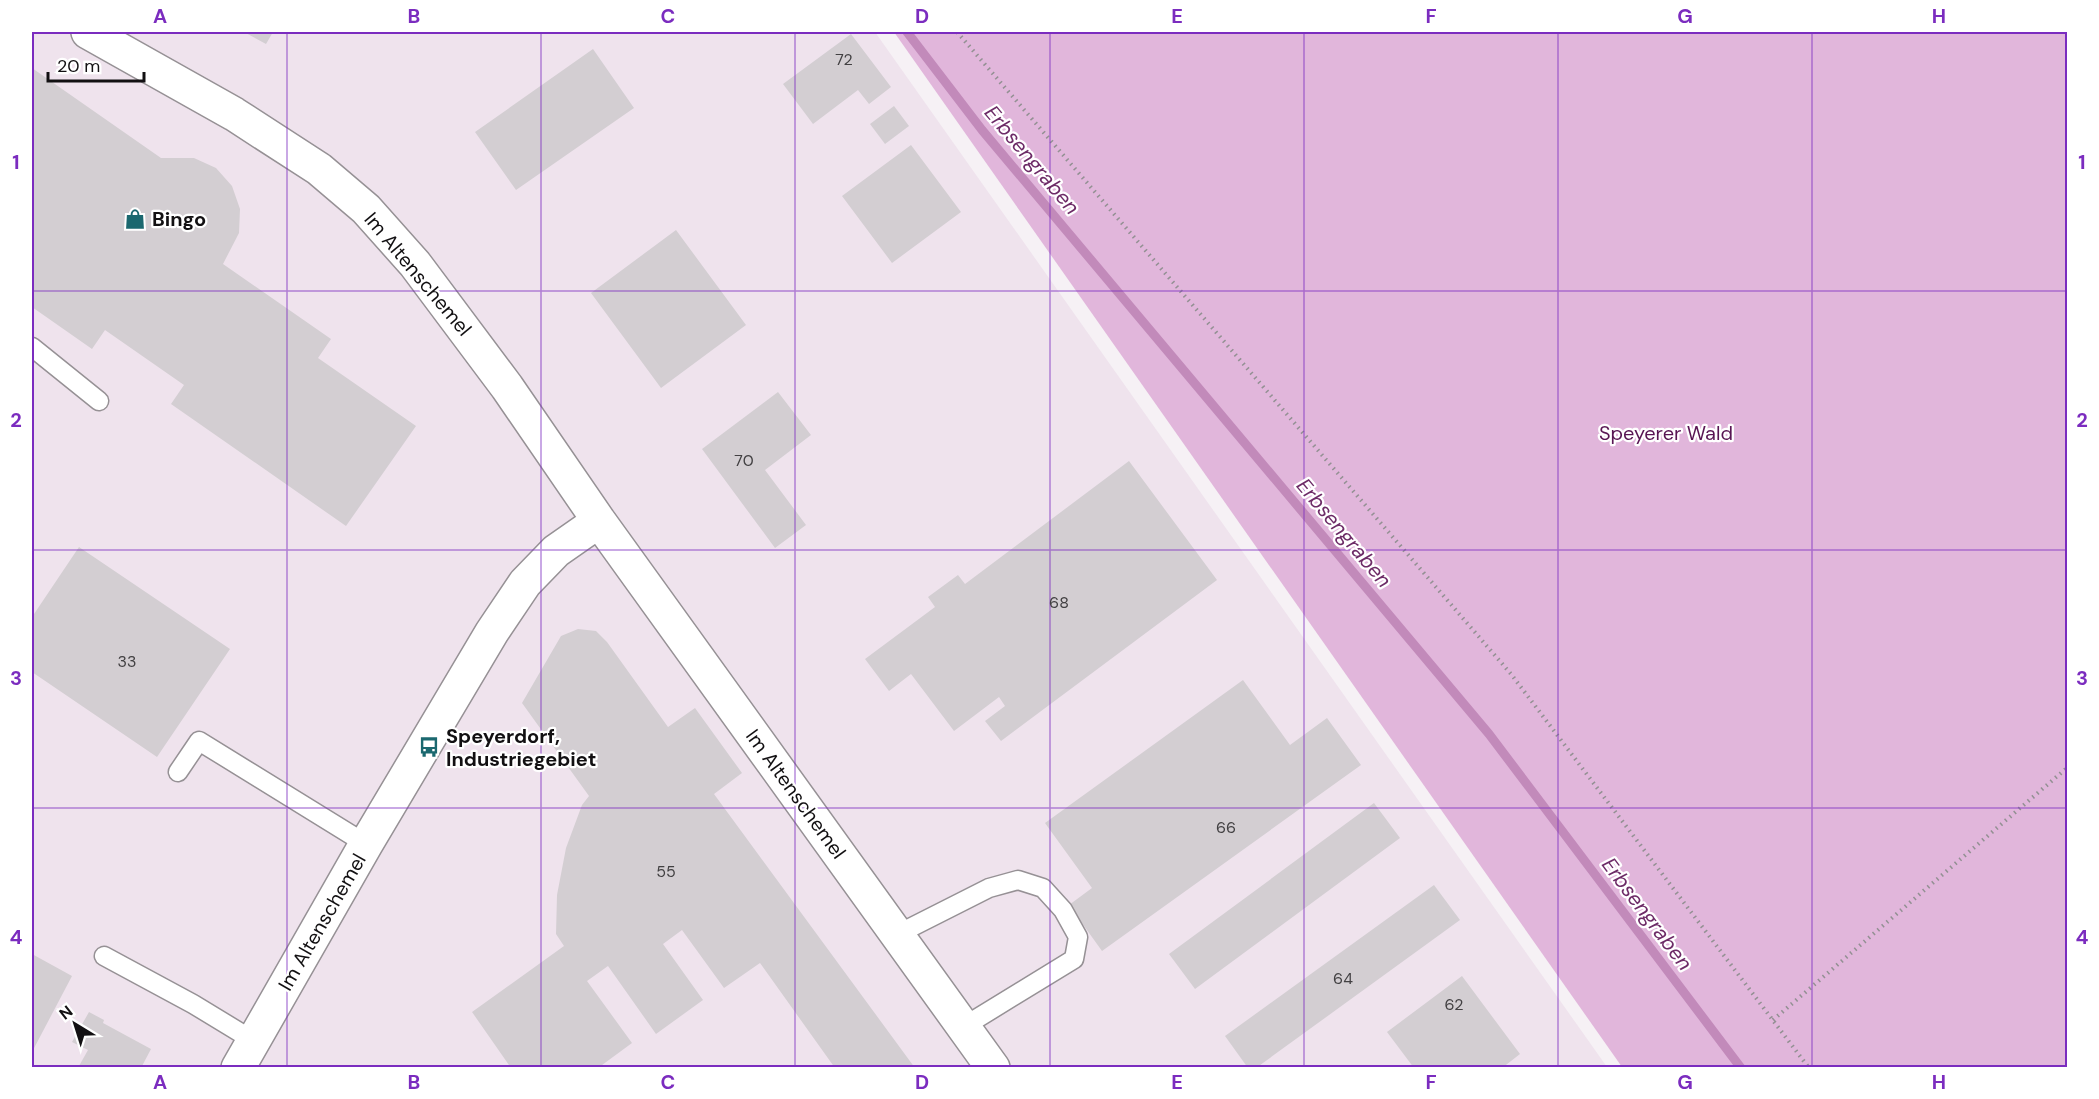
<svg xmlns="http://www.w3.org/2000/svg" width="2099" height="1099" font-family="'DM Sans',sans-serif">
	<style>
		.built { fill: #efe3ed }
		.green { fill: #e1b6db }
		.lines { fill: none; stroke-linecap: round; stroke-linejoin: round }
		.stream { stroke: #c28aba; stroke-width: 9 }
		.building { fill: #d3ced2 }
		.lane-casing { stroke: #969195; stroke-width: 21 }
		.street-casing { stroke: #969195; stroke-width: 36 }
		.path { stroke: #939093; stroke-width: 4; stroke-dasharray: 1.5 4.5; stroke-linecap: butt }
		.lane { stroke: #fff; stroke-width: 18 }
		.street { stroke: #fff; stroke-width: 33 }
		.grid { fill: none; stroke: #7b2cbf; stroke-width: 1.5; stroke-opacity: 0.55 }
		.labels { text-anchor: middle; stroke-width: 4.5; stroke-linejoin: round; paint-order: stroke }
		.number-label { font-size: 16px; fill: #424042 }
		.poi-label { font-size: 20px; font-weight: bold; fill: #121012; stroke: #fff; text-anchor: start }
		.street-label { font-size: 20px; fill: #121012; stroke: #fff }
		.park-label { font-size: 20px; fill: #581553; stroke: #fff }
		.water-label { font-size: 21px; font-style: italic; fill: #6d2b67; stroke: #fff }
		.neatline { fill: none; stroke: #7b2cbf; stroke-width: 2 }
		.grid-label { font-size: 20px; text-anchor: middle; font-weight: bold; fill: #7b2cbf }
	</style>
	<rect width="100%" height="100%" fill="#f6f1f5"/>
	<path class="built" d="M32 32H875L1607 1067H32Z"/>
	<path class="green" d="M894 32H2067V1067H1622Z"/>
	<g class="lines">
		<path class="stream" d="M907 32 982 130 1489 734 1741 1068"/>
	</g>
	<path class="building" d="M244 32H273L266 44Z
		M851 34 891 87 869 104 858 90 813 124 783 84Z
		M593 49 634 108 516 190 475 132Z
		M32 68 161 158H194L216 168 232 186 240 209 239 233 223 264 331 339 318 358 416 426 346 526 171 404 184 385 105 330 92 349 32 307Z
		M894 106 909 126 885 144 870 124Z
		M911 145 961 212 892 263 842 196Z
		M676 230 746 325 661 388 591 293Z
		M778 392 811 435 765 470 806 525 775 548 702 449Z
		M1129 461 1217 580 1001 741 985 721 1005 706 999 697 954 731 911 674 889 691 865 659 935 607 928 597 958 575 965 584Z
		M79 547 230 649 157 757 32 672V617Z
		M578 629 596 631 607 642 668 727 695 708 742 773 714 794 915 1068H835L760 963 724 988 682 930 663 944 703 1000 656 1034 608 966 587 981 632 1043 598 1068H511L472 1012 564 946 556 934 557 895 566 848 582 805 589 796 522 703 561 636Z
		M1243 680 1290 745 1327 718 1361 765 1102 951 1069 905 1092 888 1045 823Z
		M1374 803 1400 838 1195 989 1169 954Z
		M1434 885 1460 920 1256 1068H1248L1225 1036Z
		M32 954 72 976 32 1052Z
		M1462 976 1520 1054 1502 1068H1414L1387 1032Z
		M89 1012 104 1020 103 1023 151 1049 141 1068H83L79 1066 88 1050 72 1042Z"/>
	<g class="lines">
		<g class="lane-casing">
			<path id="lane" d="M32 347 99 401
				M178 772 199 741 366 844
				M896 935 989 888 1018 880 1043 888 1063 910 1078 937 1074 959 963 1027
				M104 956 193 1004 254 1041"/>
		</g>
		<g class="street-casing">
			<path id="street" d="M88 32 234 114 319 169 366 209 415 264 507 387 599 521 993 1068
				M238 1068 366 844 492 632 525 583 556 551 599 521"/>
		</g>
		<path class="path" d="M957 32 1511 674 1809 1068
			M1773 1020 2068 767"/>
		<use href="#lane" class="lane"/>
		<use href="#street" class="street"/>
	</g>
	<path class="grid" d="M287 32V1068M541 32V1068M795 32V1068M1050 32V1068M1304 32V1068M1558 32V1068M1812 32V1068M32 291H2068M32 550H2068M32 808H2068"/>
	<defs>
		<g id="shop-bare" transform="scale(1.62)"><path d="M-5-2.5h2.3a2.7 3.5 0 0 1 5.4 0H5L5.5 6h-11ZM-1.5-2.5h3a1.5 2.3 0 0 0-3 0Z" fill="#1b686f" stroke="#fff" stroke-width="2.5" paint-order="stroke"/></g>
		<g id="bus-bare" transform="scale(1.62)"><path d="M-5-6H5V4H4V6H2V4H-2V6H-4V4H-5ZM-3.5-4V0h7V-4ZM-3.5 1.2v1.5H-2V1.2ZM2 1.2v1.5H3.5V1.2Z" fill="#1b686f" stroke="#fff" stroke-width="2.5" paint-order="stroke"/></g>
	</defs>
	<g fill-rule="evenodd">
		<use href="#shop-bare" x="135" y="219"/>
		<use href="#bus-bare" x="429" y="747"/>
	</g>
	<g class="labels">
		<g class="number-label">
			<text x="844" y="65">72</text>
			<text x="744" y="466">70</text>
			<text x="1059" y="608">68</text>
			<text x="127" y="667">33</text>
			<text x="1226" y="833">66</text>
			<text x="666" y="877">55</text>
			<text x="1343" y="984">64</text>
			<text x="1454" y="1010">62</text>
		</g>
		<g class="poi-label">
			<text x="152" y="226">Bingo</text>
			<text x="446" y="743">Speyerdorf,<tspan x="446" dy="23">Industriegebiet</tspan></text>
		</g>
		<g class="street-label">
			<text transform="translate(418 274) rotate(50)" y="7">Im Altenschemel</text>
			<text transform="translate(796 794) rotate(54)" y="7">Im Altenschemel</text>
			<text transform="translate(322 922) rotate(-60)" y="7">Im Altenschemel</text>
		</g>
		<g class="park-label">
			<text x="1666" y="440">Speyerer Wald</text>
		</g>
		<g class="water-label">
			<text transform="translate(1032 160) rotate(50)" y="7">Erbsengraben</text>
			<text transform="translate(1344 533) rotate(50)" y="7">Erbsengraben</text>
			<text transform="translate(1647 914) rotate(53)" y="7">Erbsengraben</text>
		</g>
	</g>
	<rect width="2099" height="1099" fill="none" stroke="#ffffff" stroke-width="66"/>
	<g transform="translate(75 1024) rotate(322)" stroke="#ffffff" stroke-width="4.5" paint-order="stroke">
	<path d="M0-4.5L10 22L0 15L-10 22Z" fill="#121012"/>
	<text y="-9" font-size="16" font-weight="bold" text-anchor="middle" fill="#121012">N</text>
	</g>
	<path d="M48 72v9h96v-9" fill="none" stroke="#121012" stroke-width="3"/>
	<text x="57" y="72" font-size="18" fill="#121012" stroke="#ffffff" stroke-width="4.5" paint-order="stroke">20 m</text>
	<rect x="33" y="33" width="2033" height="1033" class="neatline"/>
	<g class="grid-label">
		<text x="160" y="23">A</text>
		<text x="414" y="23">B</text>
		<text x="668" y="23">C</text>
		<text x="922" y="23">D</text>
		<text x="1177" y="23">E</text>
		<text x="1431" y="23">F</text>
		<text x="1685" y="23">G</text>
		<text x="1939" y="23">H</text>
		<text x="16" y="169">1</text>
		<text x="2082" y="169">1</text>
		<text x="16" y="427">2</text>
		<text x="2082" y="427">2</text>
		<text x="16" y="685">3</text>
		<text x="2082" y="685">3</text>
		<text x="16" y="944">4</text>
		<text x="2082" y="944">4</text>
		<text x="160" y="1089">A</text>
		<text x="414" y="1089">B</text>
		<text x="668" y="1089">C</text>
		<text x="922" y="1089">D</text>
		<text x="1177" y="1089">E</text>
		<text x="1431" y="1089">F</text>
		<text x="1685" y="1089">G</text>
		<text x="1939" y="1089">H</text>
	</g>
</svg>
